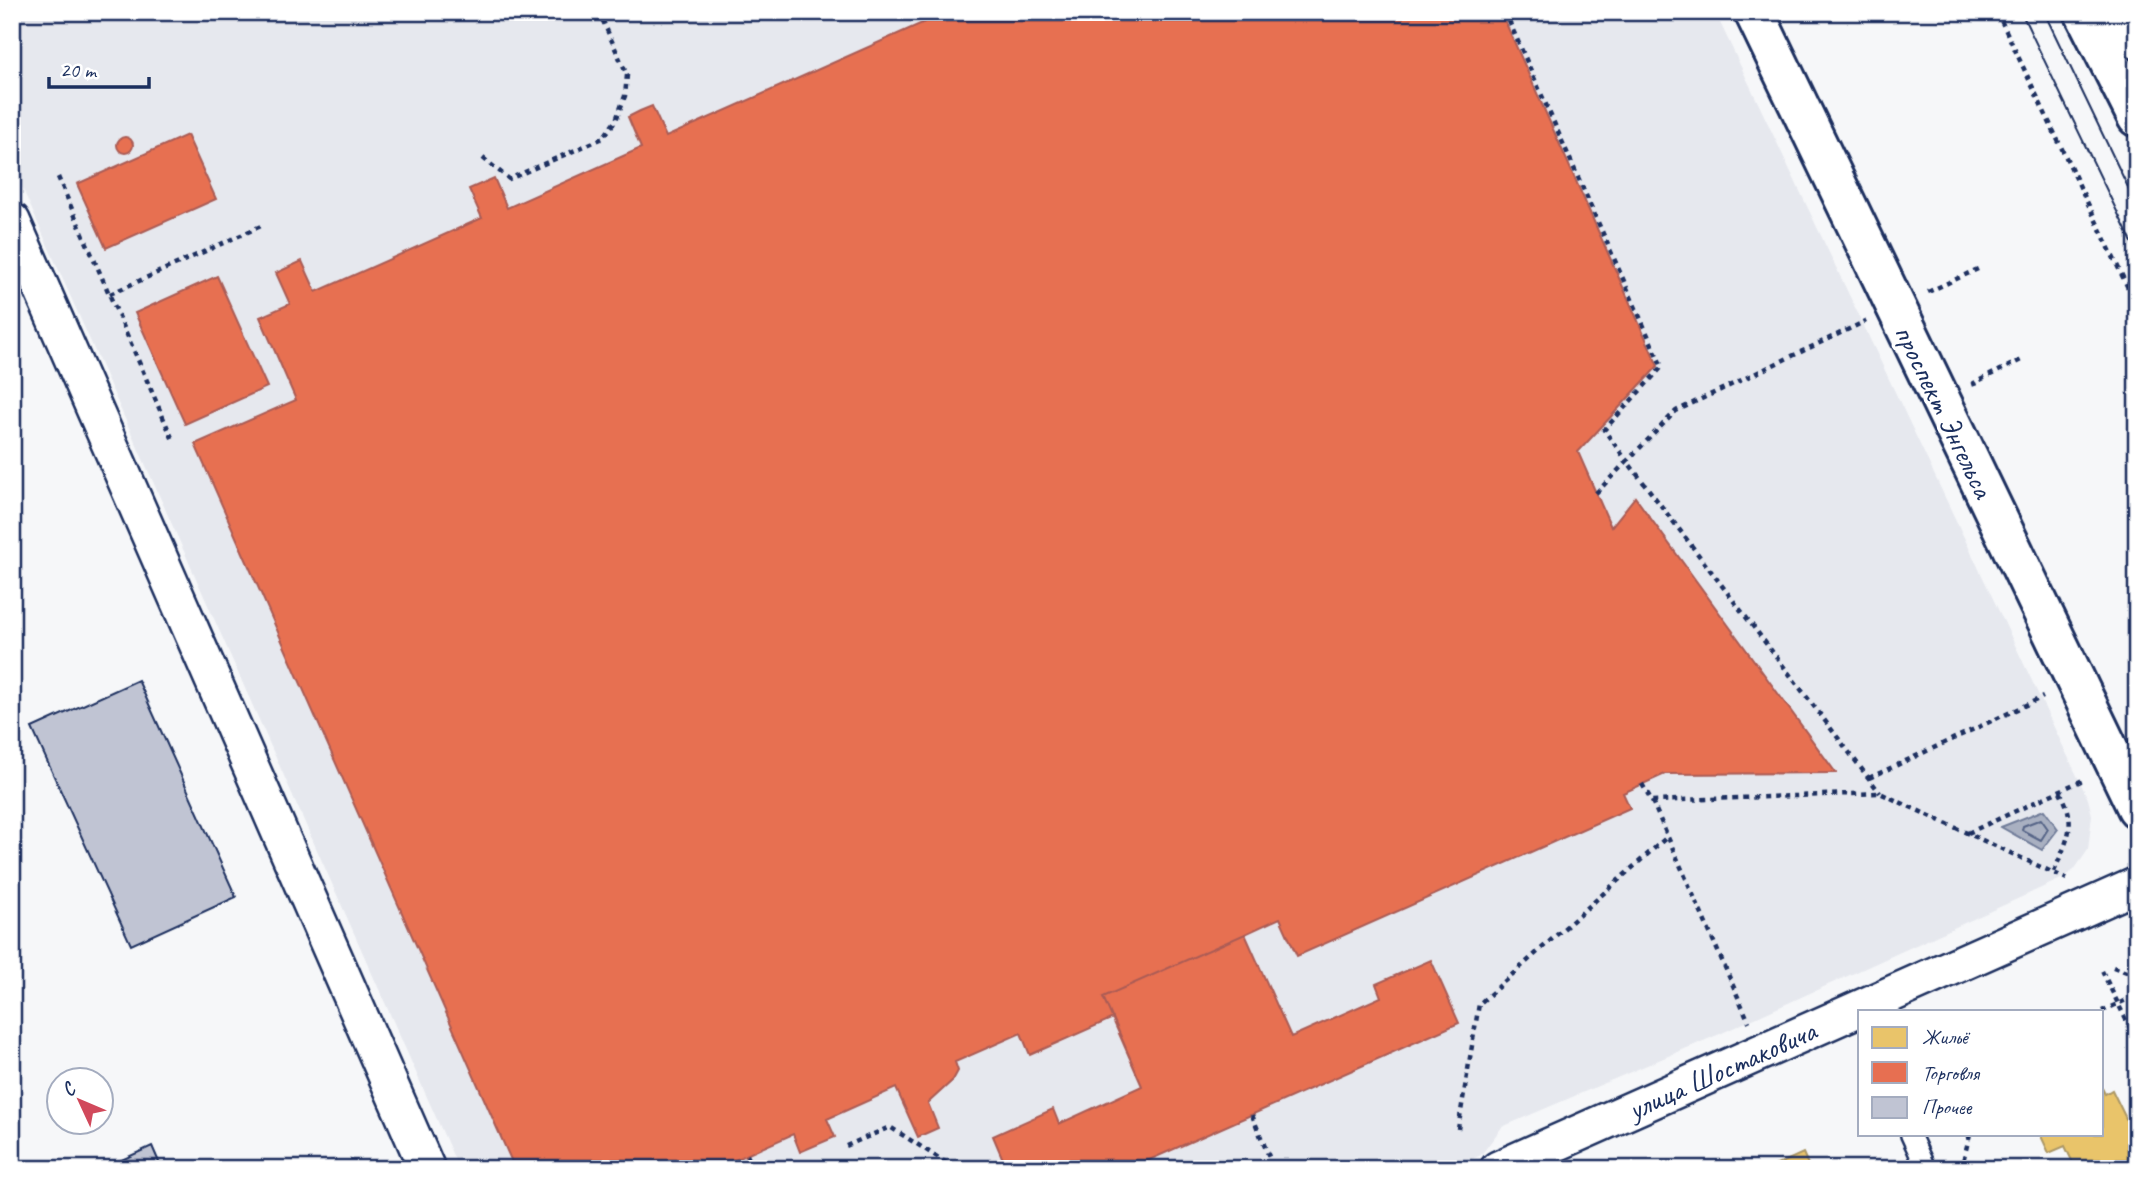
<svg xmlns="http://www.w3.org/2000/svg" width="2149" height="1181" font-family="Caveat,sans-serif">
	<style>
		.built { fill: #e6e8ee }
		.water { fill: #a9b0c1; stroke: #707c99; stroke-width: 2 }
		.homes { fill: #e9c46a; stroke: #ab9766; stroke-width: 2 }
		.shops { fill: #e76f51; stroke: #aa5c55; stroke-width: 2 }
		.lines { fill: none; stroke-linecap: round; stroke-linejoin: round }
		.shore { stroke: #546386; stroke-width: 2 }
		.building { fill: #c0c4d3; stroke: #1b2f5e; stroke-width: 2 }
		.lane-casing { stroke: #1b2f5e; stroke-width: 23 }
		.street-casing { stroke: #1b2f5e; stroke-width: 40 }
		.secondary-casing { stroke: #1b2f5e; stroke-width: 44 }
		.primary-casing { stroke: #1b2f5e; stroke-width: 44 }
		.path { stroke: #1b2f5e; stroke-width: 4.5; stroke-dasharray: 5 5; stroke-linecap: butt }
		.lane { stroke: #fff; stroke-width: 18 }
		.street { stroke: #fff; stroke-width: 35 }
		.secondary { stroke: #fff; stroke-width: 38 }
		.primary { stroke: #fff; stroke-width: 38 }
		.tram { stroke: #1b2f5e; stroke-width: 2 }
		.labels { text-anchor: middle; stroke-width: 7; stroke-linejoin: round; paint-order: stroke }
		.street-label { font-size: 30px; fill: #1b2f5e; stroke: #fff }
	</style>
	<rect width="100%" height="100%" fill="#f6f7f9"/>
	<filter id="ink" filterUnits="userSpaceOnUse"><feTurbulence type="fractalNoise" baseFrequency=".0143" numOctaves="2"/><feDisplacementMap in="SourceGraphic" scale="14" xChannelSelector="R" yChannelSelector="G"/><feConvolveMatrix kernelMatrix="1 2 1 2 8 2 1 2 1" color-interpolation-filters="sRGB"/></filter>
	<g filter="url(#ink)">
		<path class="built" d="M12 12H1715L2088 799 2092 815 2088 850 2074 870 2061 879 1722 1033 1502 1127 1481 1155 1450 1169H459L12 165Z"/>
		<path class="water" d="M2044 810 2058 829 2042 850 2001 827Z"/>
		<path class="homes" d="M2102 1088 2105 1094 2112 1090 2137 1141V1169H2076L2065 1146 2049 1153 2040 1134H2102Z
			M1803 1153 1810 1169H1768Z"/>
		<path class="shops" d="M947 12H1501L1658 366 1578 452 1596 493 1611 527 1635 497 1836 773 1665 774 1623 793 1630 808 1297 956 1280 918 1245 934 1291 1037 1381 997 1376 984 1431 960 1459 1023 1129 1169H1007L993 1136 1053 1109 1059 1124 1142 1086 1113 1018 1030 1055 1021 1033 955 1062 958 1071 953 1080 928 1103 938 1128 918 1137 896 1088 827 1119 835 1137 800 1152 793 1134 715 1169H515L195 444 296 400 260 317 290 304 276 273 302 261 316 292 482 218 469 189 494 178 507 208 641 148 628 117 640 111 652 106 666 137Z
			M187 135 216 199 106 248 77 184Z
			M117 145a8 8 0 1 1 16 0a8 8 0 1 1-16 0Z
			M217 276 267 387 185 424 135 313Z
			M1245 934 1291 1037 1381 997 1376 984 1431 960 1459 1023 1129 1169H1007L993 1136 1053 1109 1059 1124 1142 1086 1103 997Z"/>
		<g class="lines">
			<path class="shore" d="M2041 819 2048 829 2041 840 2022 830 2023 826Z"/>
		</g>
		<path class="building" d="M138 680 236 897 131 945 32 728Z
			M152 1146 162 1169H102Z"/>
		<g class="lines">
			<g class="lane-casing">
				<path id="lane" d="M1910 1134 1926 1169"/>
			</g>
			<g class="street-casing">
				<path id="street" d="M12 221 427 1169
					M1498 1169 2137 885"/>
			</g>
			<g class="secondary-casing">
				<path id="secondary" d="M1754 12 2137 808"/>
			</g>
			<g class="primary-casing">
				<path id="primary" d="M2084 12 2137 117
					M2124 12 2137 39"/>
			</g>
			<path class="path" d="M1505 12 1662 367 1604 430 1627 461 1676 411 1866 321
				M1997 12 2137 307
				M483 158 509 179 603 138 616 120 625 96 627 75 599 12
				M58 177 173 440
				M1928 292 1980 268
				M110 294 261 226
				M1975 386 1974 383 2023 359
				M1596 493 1627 461 1880 793
				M1869 778 2043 697
				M1642 784 1652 801 1880 793 2067 879
				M1652 801 1749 1022
				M1968 833 2085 779
				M2054 872C2067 839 2079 824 2059 790
				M2113 967 2137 976
				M2102 971 2137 1042
				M2102 1011 2137 995
				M1252 1115 1274 1169
				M1458 1129 1479 1004 1667 837
				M846 1146 890 1127 956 1169
				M747 1155 753 1169
				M1961 1169 1970 1134
				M2073 1169 2076 1167"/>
			<use href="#lane" class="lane"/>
			<use href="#street" class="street"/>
			<use href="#secondary" class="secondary"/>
			<use href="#primary" class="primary"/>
			<path class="tram" d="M2021 12 2137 253
				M2044 12 2137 206"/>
		</g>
	</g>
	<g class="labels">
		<g class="street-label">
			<text transform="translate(1944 411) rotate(64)" y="10">проспект Энгельса</text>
			<text transform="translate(1722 1070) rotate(-24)" y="10">улица Шостаковича</text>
		</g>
	</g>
	<rect width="2149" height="1181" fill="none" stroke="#fff" stroke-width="42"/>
	<rect x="21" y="21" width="2107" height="1139" fill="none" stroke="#1b2f5e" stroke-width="2.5" filter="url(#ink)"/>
	<rect x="1858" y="1010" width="245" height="126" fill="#ffffff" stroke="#a4acbf" stroke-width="2"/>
	<rect x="1872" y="1027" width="35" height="21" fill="#e9c46a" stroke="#a4acbf" stroke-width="2"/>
	<text x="1922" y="1044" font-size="21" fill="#1b2f5e">Жильё</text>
	<rect x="1872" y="1062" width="35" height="21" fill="#e76f51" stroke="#a4acbf" stroke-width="2"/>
	<text x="1922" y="1080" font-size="21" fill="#1b2f5e">Торговля</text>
	<rect x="1872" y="1097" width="35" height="21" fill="#c0c4d3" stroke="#a4acbf" stroke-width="2"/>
	<text x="1922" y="1114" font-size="21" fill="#1b2f5e">Прочее</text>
	<g transform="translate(80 1101) rotate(314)"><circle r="33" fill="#ffffff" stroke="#a4acbf" stroke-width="2"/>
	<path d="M0-5L12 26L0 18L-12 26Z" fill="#d1495b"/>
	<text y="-10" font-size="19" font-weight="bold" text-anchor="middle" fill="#1b2f5e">С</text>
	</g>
	<path d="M49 77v10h100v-10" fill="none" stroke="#1b2f5e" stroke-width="3.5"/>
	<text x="60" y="77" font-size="21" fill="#1b2f5e" stroke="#ffffff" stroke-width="5" paint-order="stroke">20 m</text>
</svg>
